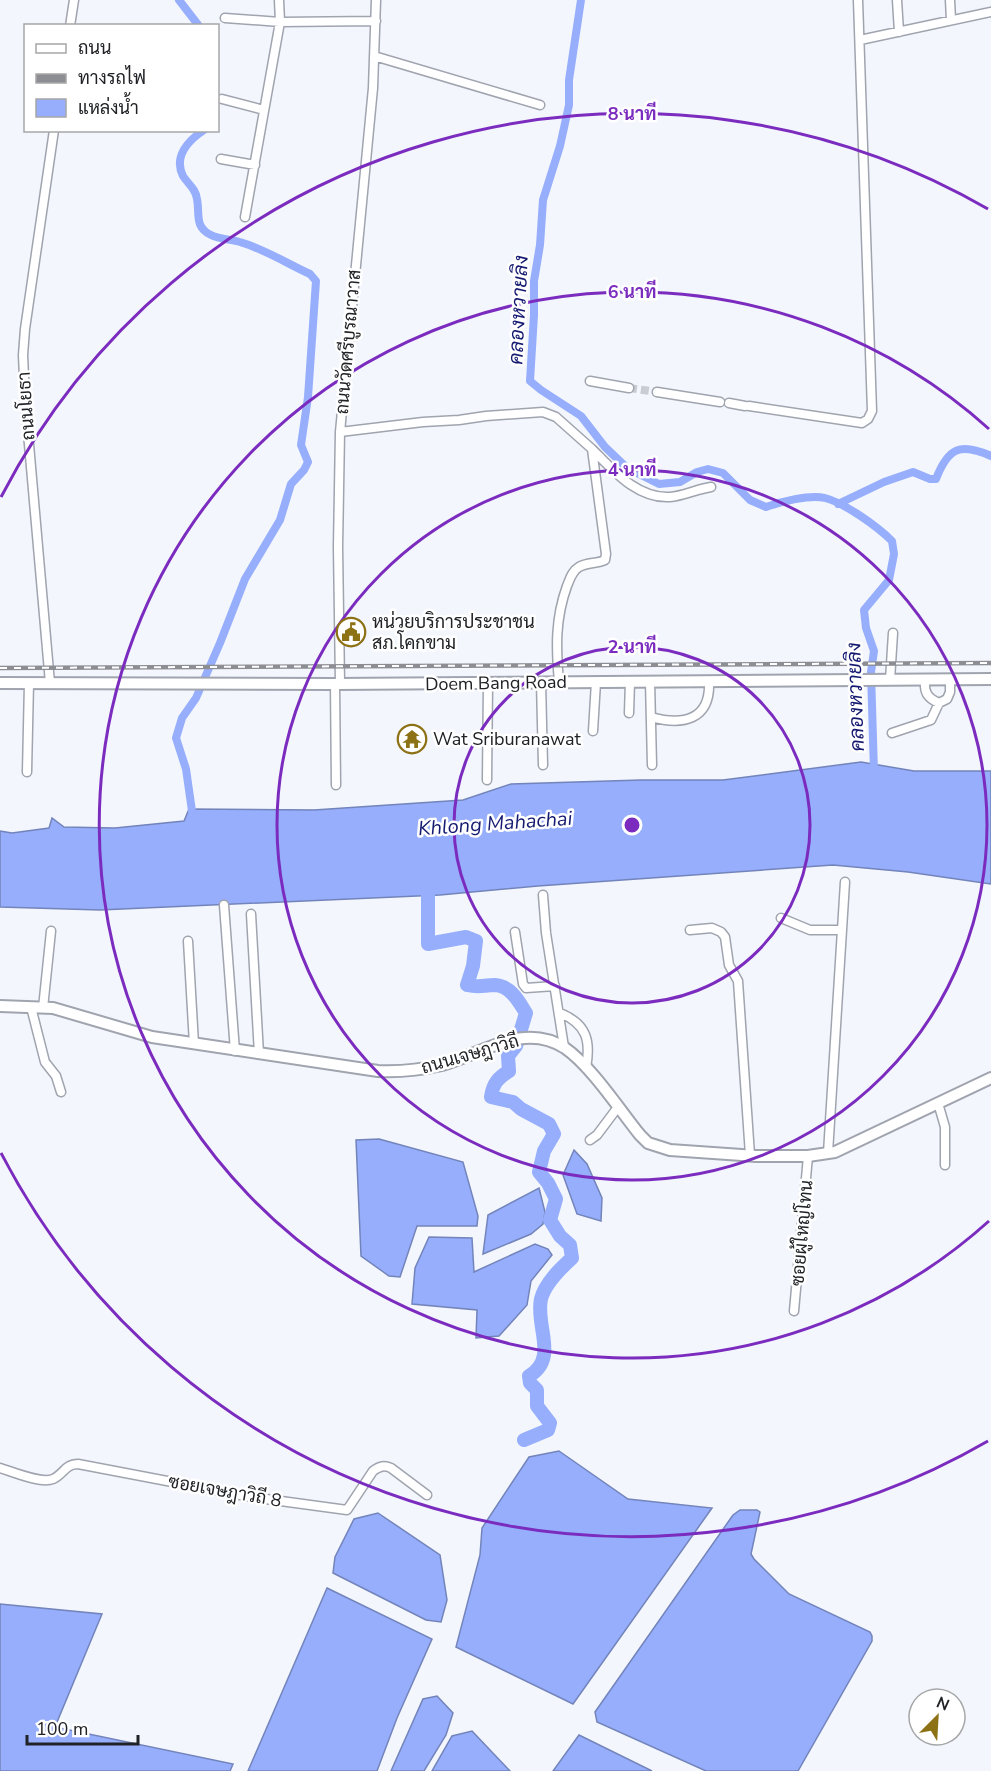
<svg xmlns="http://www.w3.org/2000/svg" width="991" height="1771" font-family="'Nunito Sans',Sarabun,sans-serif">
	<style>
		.water { fill: #96aefb; stroke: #7384bb; stroke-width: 1.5 }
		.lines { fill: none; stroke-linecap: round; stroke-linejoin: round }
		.canal { stroke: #96aefb; stroke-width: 8 }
		.river { stroke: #96aefb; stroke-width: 14 }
		.minor-tunnel { stroke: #c9ccd2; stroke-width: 8; stroke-dasharray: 8 4; stroke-linecap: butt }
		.minor-casing { stroke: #a0a4af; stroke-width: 11 }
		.tertiary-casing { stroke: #a0a4af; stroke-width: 14 }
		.minor { stroke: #fff; stroke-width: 8 }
		.tertiary { stroke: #fff; stroke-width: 10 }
		.rail-casing { stroke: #8c8e94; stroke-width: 4.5 }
		.rail { stroke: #fff; stroke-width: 2; stroke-dasharray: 7; stroke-linecap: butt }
		.ring { fill: none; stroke: #7b2cbf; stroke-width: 3 }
		.labels { text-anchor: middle; stroke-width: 5; stroke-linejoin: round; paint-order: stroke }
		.street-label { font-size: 18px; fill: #212226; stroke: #fff }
		.poi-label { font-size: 18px; fill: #212226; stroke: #fff; text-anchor: start }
		.water-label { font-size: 20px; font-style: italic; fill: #151a71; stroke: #fff }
		.centre { fill: #7b2cbf; stroke: #fff; stroke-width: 3 }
		.ring-label { font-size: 18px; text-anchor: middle; font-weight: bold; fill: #7b2cbf; stroke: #fff; stroke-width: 5; stroke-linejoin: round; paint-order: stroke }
	</style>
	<rect width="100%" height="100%" fill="#f3f6fd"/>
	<path class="water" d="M861 762 914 771H991V884L908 872 833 865 538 886 440 895 100 910 0 907V831L12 833 49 828 52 818 64 827 115 828 184 821 189 809 314 810 463 800 511 784 641 780H723Z
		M379 1139 463 1162 478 1216 477 1226H417L400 1277 389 1276 361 1256 356 1140Z
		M574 1150 587 1164 602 1198 601 1221 577 1214 563 1175Z
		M539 1188 545 1212 543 1224 531 1234 483 1254 488 1215Z
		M429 1237 472 1238 474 1272 535 1244 548 1249 552 1255 531 1281 527 1305 499 1336 476 1338 477 1310 412 1304 415 1268Z
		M559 1451 628 1499 712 1508 573 1704 456 1647 480 1555 482 1528 529 1457Z
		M740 1510H757L760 1512 751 1554 754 1559 789 1594 870 1632 872 1636V1641L798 1771H706L597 1722 595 1712 733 1515Z
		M378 1513 440 1555 447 1600 441 1622 426 1620 333 1573 335 1557 354 1519Z
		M327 1588 432 1639 397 1718 377 1771H248Z
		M0 1604 102 1614 55 1727 233 1764 230 1771H0Z
		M437 1696 453 1713 446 1735 424 1771H391L423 1699Z
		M472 1731 510 1771H432L452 1736Z
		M579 1735 652 1771H553Z"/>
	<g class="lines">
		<path class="canal" d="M179 0 199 26
			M581 0 569 80V105L560 146 543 200 540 245 534 281V315L530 381 541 390 581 416 605 447 627 468 659 484 680 482 697 472 708 469 723 473 750 500 766 507C780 502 810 494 825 498 845 503 878 527 892 541L894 554 889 580 864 610 866 628 874 651 871 672 874 772
			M838 504 884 482 913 472 930 479H936C948 448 960 442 991 456
			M193 818 186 769 176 738 182 718 196 698 220 643 245 579 280 520 291 484 304 470 308 462 301 445 308 397 316 281 310 274C288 264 266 250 243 243 233 239 221 240 211 235 194 227 200 214 197 199 196 189 188 184 183 176 173 156 189 140 204 130"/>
		<path class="river" d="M428 877V944L466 937 476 941 473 966 467 985C481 988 483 985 495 985 511 986 519 1002 526 1013L516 1046 508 1056 509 1071C498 1078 493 1083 491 1097L513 1102 521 1109 549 1124 554 1134 544 1151 539 1172 548 1183 556 1199 550 1220 560 1236 570 1245 572 1258C561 1268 545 1283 541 1299 535 1326 559 1358 529 1376L530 1383 537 1390V1406L550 1423 548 1430 524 1440"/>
		<path class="minor-tunnel" d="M629 388 657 392"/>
		<g class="minor-casing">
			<path id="minor" d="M897 0 899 32
				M950 0 951 20
				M225 18 280 22 376 21
				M70 26 74 0
				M860 40 991 12
				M374 56 540 105
				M222 99 264 110
				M221 159 255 165
				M245 217 280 22 279 0
				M590 381 629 388
				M657 392 720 402
				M729 403 745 406
				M749 406 862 423 868 419 872 411 858 0
				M340 432 423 422 459 420 486 416 543 412 556 417 592 449 606 554 605 560C597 564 587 562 579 567 572 571 570 579 567 586 555 619 556 648 559 682
				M592 449C613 470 637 499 670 497 683 496 697 489 711 487
				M890 680 893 633
				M925 680C924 692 927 698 939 703L947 699 950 692V679
				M650 681 652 765
				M541 682 543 765
				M50 683 25 399 23 355 25 329 54 130
				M335 684 336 785
				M340 684 338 547 340 432 373 88 376 0
				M629 713 630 682
				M651 717C683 726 711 720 709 681
				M593 731 596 682
				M892 733 931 720 939 703
				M27 772 29 683
				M487 780 488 683
				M543 895 546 933 564 1047
				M224 905 235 1051
				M251 914 259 1054
				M781 918 810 930H842
				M690 930 712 928 721 932 725 937 729 965 738 981 750 1155
				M515 932 523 984 526 988 555 986
				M188 941 194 1044
				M31 1007 45 1062 56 1076 61 1092
				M43 1008 51 931
				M560 1013C587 1024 591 1041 586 1068
				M938 1103 945 1127V1165
				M590 1140 597 1135 618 1107
				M828 1153 845 882
				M794 1311 808 1156
				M0 1468C13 1472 41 1484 53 1479 64 1474 65 1464 78 1464L251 1497 347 1510 373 1471C380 1466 384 1465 391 1468L427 1495"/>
		</g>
		<g class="tertiary-casing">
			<path id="tertiary" d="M0 683 335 684 991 679
				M0 1006 53 1008 152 1037 378 1071C401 1072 420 1070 442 1065 482 1054 524 1021 565 1048 592 1067 619 1109 640 1135L648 1143 670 1150 756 1156H808L835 1152 991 1078"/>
		</g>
		<use href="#minor" class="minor"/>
		<use href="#tertiary" class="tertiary"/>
		<g class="rail-casing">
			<path id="rail" d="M0 668 991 663"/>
		</g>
		<use href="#rail" class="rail"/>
	</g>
	<g class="ring">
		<circle cx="632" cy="825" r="178"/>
		<circle cx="632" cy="825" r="355"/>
		<path d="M989 1221A533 533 0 1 1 989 429"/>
		<path d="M988 1441A711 711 0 0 1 1 1153M1 497A711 711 0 0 1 988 209"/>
	</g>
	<defs>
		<g id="civic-ring" transform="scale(1.5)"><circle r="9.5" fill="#fff" stroke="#8d7115" stroke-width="1.5"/><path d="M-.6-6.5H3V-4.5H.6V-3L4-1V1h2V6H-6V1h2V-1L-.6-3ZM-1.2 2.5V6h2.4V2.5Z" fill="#8d7115"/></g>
		<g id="temple-ring" transform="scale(1.5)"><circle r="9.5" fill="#fff" stroke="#8d7115" stroke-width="1.5"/><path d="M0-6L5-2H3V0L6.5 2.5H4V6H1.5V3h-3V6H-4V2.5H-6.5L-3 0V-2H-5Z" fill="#8d7115"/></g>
	</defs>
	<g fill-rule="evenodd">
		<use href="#civic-ring" x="351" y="632"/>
		<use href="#temple-ring" x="412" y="739"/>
	</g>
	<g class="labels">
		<g class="street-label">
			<text transform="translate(348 342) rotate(-85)" y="6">ถนนวัดศรีบูรณาวาส</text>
			<text transform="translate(26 406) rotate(-94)" y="6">ถนนโยธา</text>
			<text transform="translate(496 683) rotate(-1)" y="6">Doem Bang Road</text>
			<text transform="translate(470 1054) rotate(-16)" y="6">ถนนเจษฎาวิถี</text>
			<text transform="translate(802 1233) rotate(-85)" y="6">ซอยผู้ใหญ่โทน</text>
			<text transform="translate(225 1491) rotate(10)" y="6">ซอยเจษฎาวิถี 8</text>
		</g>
		<g class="poi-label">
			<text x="372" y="628">หน่วยบริการประชาชน<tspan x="372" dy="21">สภ.โคกขาม</tspan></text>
			<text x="433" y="745">Wat Sriburanawat</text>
		</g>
		<g class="water-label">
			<text transform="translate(518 310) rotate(-87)" y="7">คลองหวายลิง</text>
			<text transform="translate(855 697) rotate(-92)" y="7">คลองหวายลิง</text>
			<text transform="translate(495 823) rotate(-4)" y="7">Khlong Mahachai</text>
		</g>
	</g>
	<circle cx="632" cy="825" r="9" class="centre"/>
	<g class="ring-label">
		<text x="632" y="120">8 นาที</text>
		<text x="632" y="298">6 นาที</text>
		<text x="632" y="476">4 นาที</text>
		<text x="632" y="653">2 นาที</text>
	</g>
	<rect x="24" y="24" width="195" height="108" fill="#ffffff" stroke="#a6a7a8" stroke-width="1.5"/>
	<rect x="36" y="44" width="30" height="9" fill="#ffffff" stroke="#a6a7a8" stroke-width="1.5"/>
	<text x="78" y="54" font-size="18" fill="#212226">ถนน</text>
	<rect x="36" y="74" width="30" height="9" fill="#8c8e94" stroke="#a6a7a8" stroke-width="1.5"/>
	<text x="78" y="84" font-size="18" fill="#212226">ทางรถไฟ</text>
	<rect x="36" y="99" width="30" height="18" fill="#96aefb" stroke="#a6a7a8" stroke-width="1.5"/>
	<text x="78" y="114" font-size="18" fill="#212226">แหล่งน้ำ</text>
	<g transform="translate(937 1717) rotate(24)"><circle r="28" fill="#ffffff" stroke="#a6a7a8" stroke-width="1.5"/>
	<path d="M0-4.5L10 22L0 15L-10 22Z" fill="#8d7115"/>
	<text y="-9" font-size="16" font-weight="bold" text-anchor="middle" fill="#212226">N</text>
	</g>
	<path d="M27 1735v9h111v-9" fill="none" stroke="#212226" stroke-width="3"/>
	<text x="36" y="1735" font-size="18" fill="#212226" stroke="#ffffff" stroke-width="4.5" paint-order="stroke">100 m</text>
</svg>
